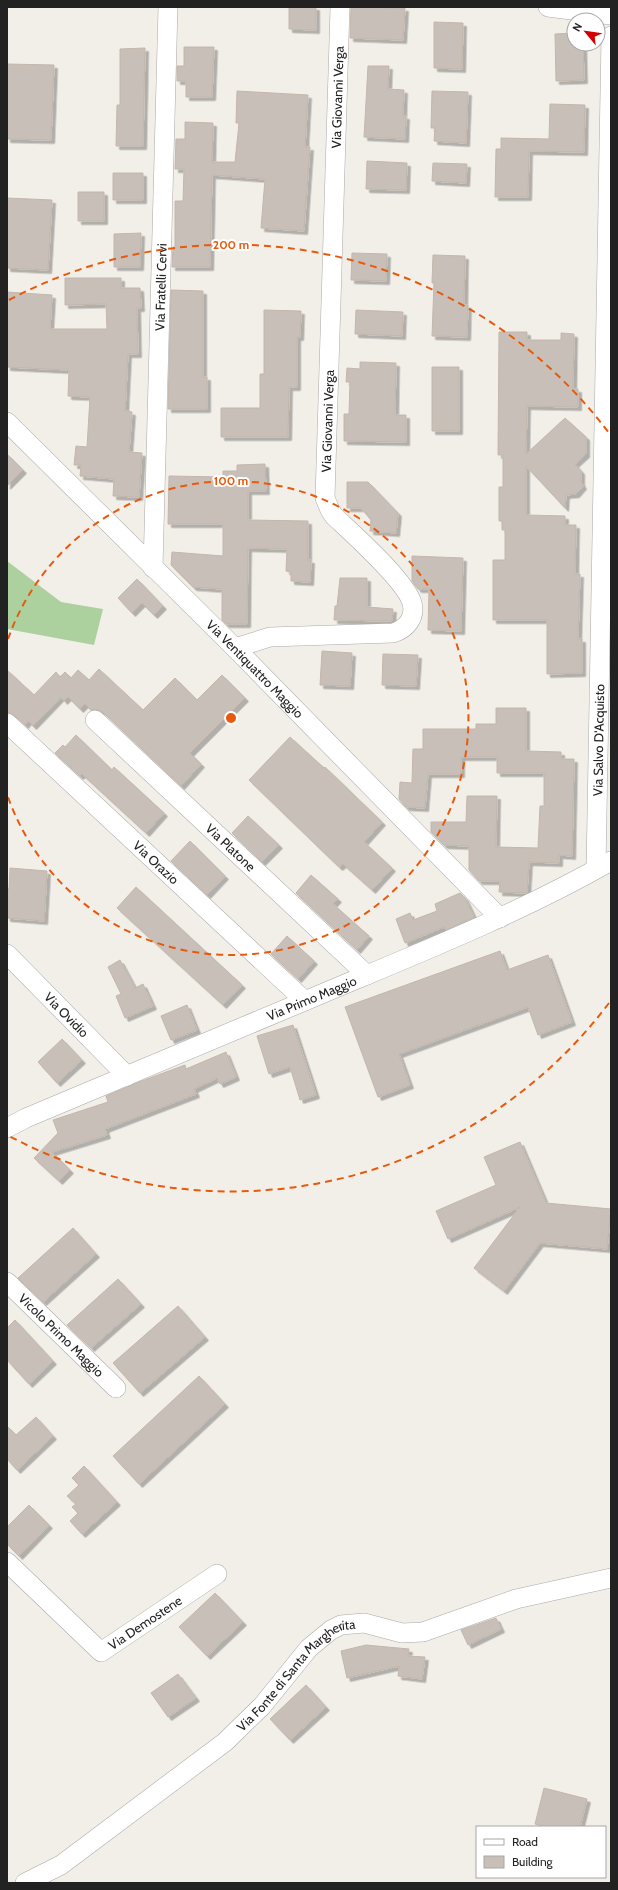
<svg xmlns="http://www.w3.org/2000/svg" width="618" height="1890" font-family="Cabin,sans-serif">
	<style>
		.forest { fill: #add19e }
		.building { fill: #c7bfb8; stroke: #c4b6ab; filter: url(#shadow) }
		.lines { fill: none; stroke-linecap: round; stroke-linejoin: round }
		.minor-casing { stroke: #a9a9a9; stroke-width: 20 }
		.minor { stroke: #fff; stroke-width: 19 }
		.ring { fill: none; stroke: #e8590c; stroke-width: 2; stroke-dasharray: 7 5 }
		.labels { text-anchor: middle; stroke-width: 4; stroke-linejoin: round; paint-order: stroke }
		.street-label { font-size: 13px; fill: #222; stroke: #fff }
		.centre { fill: #e8590c; stroke: #fff; stroke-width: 2 }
		.ring-label { font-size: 12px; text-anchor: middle; font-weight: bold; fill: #e8590c; stroke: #fff; stroke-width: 4; stroke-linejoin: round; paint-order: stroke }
	</style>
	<defs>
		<filter id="shadow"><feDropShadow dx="3.5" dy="3.5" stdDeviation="0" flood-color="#0004"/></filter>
	</defs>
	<rect width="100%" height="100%" fill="#f2efe9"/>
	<path class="forest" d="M7 561 61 602 103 609 94 645 7 629Z"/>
	<path class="building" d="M289 7H316V30L289 29Z
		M351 7 405 8 403 40 350 38Z
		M434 22 463 23 462 69 434 68Z
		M574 33V44H583L584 80 556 81 555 34Z
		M184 47H214L212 97H186V81H177V66H184Z
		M145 48 143 146H116L117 105H120V49Z
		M7 64 54 65 51 140 7 139Z
		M368 66H389L388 89 404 90 403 116H406L405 139 364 137Z
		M237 91 308 95 305 147H310L304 231 261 228 265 179 212 175 210 267H172L173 247H175V201H183L184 169H175L176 139H185V122L213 123 212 162H235L239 123H236Z
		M432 91 468 92 466 143 434 141 435 128H431Z
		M550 104 585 105 584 152 529 151 528 197H495L496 149H501V138L549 139Z
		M367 161 407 163 406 190 366 189Z
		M433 163 467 164 466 183 432 181Z
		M113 173H143V200H113Z
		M78 192H104V221H78Z
		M7 198 52 200 48 270 7 268Z
		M141 233 140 267H114V234Z
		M352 253 387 254 386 281 351 280Z
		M433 255 465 256 464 305H468L467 337 432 336 434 283H432Z
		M65 278H121V288H140L141 308H137L138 354H128L125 411 132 412 129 452 142 453 139 497 113 496 114 479 80 476 81 465H74L76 446 87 447 90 397 68 396 69 370 7 367V292L52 295 50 329H107L106 304 65 305Z
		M171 290 203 291V377H207V409H168Z
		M264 310 301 311 300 337H297V387H289L288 437H221V408H260V374H264Z
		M356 310 403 312 402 336 355 334Z
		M499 332H527V340H561V333L574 334 573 389H578V407L527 406 526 454 565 418 586 437V454L575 464 581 471V482L583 486 576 494 566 495 565 508 526 466V515L565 516V525H576L575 574H580L578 639H582V673L547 674V620H493V560H505V530H502V521H499V487H503V455H498Z
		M360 362 396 363 395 415H406V442L344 441V414H349L350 382H346L347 368 360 369Z
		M432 367H459V431H432Z
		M7 454 23 470 7 486Z
		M265 464 266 491H248V520L308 521V560H311L310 582 291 581V572L286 571 287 549 248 548 247 624H226L222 620V589L193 587 171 565 172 552 223 556V524H168L169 476 223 477V471H237V465Z
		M347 482H368L398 513 396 533 370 531 371 520 361 508H347Z
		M412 556 463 558 461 631 428 630 429 589H418L412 581Z
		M340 578H367V607L393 609 392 621 334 620 335 606H337Z
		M137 579 163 606 154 615 142 603 132 613 118 598Z
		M322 651 352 653 350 686 320 685Z
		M383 654 418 655 416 686 382 685Z
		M99 669 143 710 175 678 197 700 222 675 245 698 190 753 201 764 181 786 103 712 97 709 91 710 85 704 80 709 68 697 64 701 61 697 33 726 28 721 25 725 14 715 7 712V670L34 695 56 672 60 677 65 672 71 678 78 670 89 680Z
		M496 708H526V751L561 752V759H574L572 856 559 855V863L529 862 527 893 499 892 500 881H479L469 870V846L444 845 431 832V822H466L467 796H497L496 847 538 848 540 806H544V773H497V757H461V774H428L425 808 406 807 399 799 400 782 412 783 413 749H423V729H476V724H496Z
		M76 735 112 770 114 767 164 813 146 833 82 774 80 776 55 753 63 745 65 747Z
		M290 737 324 768 325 767 382 822 364 842 392 868 372 890 343 864 339 867 249 780Z
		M248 816 279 845 262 862 232 833Z
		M190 841 225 876 207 895 171 861Z
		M10 868 47 871 44 921 7 918V888L9 889Z
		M311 875 338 899 333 904 369 936 357 950 296 893Z
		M136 887 242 985 223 1005 117 908Z
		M460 893 465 898 474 917 446 930 444 927 405 943 396 919 410 913 413 920 437 911 435 904Z
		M287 936 314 961 298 979 271 954Z
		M500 951 507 970 548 955 572 1022 538 1035 528 1007 399 1054 410 1085 378 1097 345 1007Z
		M120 960 135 988 143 984 153 1006 125 1018 116 996 121 994 108 967Z
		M187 1005 197 1030 171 1040 161 1016Z
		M293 1025 316 1095 300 1100 290 1067 269 1074 257 1036Z
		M62 1039 82 1060 57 1083 38 1062Z
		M226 1052 236 1077 220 1084 217 1078 194 1089 196 1094 105 1129 107 1135 52 1152 70 1170 59 1181 34 1158 58 1133 53 1120 108 1102 106 1096 139 1082 185 1065 186 1069Z
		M520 1142 546 1203 611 1209 607 1249 540 1243 504 1291 474 1268 520 1207 448 1239 436 1211 496 1185 484 1157Z
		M73 1228 96 1254 43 1302 18 1278Z
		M118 1279 141 1304 91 1348 67 1325Z
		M178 1306 205 1337 140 1393 113 1363Z
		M15 1320 53 1361 29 1384 7 1360V1328Z
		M199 1376 225 1404 139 1484 113 1456Z
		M36 1417 53 1436 17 1470 7 1459V1426L16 1435Z
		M84 1466 117 1502 82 1534 70 1521 78 1513 72 1507 76 1504 67 1496 79 1485 72 1478Z
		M29 1505 49 1525 19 1556 7 1544V1527Z
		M215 1593 243 1622 207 1656 179 1627Z
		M496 1618 501 1629 468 1645 461 1630Z
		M366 1645 409 1649 408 1656 425 1657 422 1679 398 1676 399 1666 347 1678 341 1651Z
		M178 1674 196 1698 168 1717 151 1693Z
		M306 1685 326 1707 290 1740 270 1719Z
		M544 1788 587 1799 580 1827H545L535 1824Z"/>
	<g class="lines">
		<g class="minor-casing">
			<g id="minor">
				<path d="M548 7 611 15"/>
				<path id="s1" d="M7 422 235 648 500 918"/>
				<path id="s2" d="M153 568 168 7"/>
				<path id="s3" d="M235 648 270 637 393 633C406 629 416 618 412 603 406 581 353 534 334 516L330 510 325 498 340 7"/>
				<path id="s4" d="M95 720 367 975"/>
				<path id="s5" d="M7 723 305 1001"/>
				<path id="s6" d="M596 869 611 36"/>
				<path id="s7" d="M7 954 127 1076"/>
				<path id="s8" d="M7 1128 26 1118C124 1077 222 1035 319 995 419 953 518 914 611 861"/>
				<path id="s9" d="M7 1282 116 1388"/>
				<path id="s10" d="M7 1562 101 1652 217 1574"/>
				<path id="s11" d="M25 1883 61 1865 225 1742 262 1706 309 1648 331 1630 341 1625 364 1623 402 1633 423 1632 516 1599 611 1578"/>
			</g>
		</g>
		<use href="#minor" class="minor"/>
	</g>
	<g class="ring">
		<path d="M8 639A237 237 0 1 1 8 797"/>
		<path d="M609 1003A473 473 0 0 1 9 1136M9 300A473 473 0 0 1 609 433"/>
	</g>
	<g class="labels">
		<g class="street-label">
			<text dy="5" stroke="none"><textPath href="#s3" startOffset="738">Via Giovanni Verga</textPath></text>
			<text dy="5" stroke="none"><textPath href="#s2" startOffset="281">Via Fratelli Cervi</textPath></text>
			<text dy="5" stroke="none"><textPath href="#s3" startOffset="414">Via Giovanni Verga</textPath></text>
			<text dy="5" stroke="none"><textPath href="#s1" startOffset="350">Via Ventiquattro Maggio</textPath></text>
			<text dy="5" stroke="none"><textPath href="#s6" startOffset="129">Via Salvo D'Acquisto</textPath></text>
			<text dy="5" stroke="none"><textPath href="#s4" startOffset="186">Via Platone</textPath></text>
			<text dy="5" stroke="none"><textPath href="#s5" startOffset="204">Via Orazio</textPath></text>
			<text dy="5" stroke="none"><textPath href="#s8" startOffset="331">Via Primo Maggio</textPath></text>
			<text dy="5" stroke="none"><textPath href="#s7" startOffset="85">Via Ovidio</textPath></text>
			<text dy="5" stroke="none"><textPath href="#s9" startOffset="76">Vicolo Primo Maggio</textPath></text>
			<text dy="5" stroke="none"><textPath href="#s10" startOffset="183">Via Demostene</textPath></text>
			<text dy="5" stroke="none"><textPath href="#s11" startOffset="345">Via Fonte di Santa Margherita</textPath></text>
		</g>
	</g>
	<circle cx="231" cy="718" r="6" class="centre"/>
	<g class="ring-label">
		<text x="231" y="249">200 m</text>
		<text x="231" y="485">100 m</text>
	</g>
	<rect width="618" height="1890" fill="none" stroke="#222222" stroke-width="16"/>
	<rect x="476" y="1826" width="130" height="52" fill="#ffffff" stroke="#a7a7a7"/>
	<rect x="484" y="1839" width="20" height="6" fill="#ffffff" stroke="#a7a7a7"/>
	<text x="512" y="1846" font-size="12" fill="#222222">Road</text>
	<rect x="484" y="1856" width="20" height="12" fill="#c7bfb8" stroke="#a7a7a7"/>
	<text x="512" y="1866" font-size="12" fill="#222222">Building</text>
	<g transform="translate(586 32) rotate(299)"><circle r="19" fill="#ffffff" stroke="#a7a7a7"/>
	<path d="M0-3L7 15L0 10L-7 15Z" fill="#d40000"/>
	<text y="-6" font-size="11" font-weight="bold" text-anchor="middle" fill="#222222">N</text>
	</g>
</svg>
